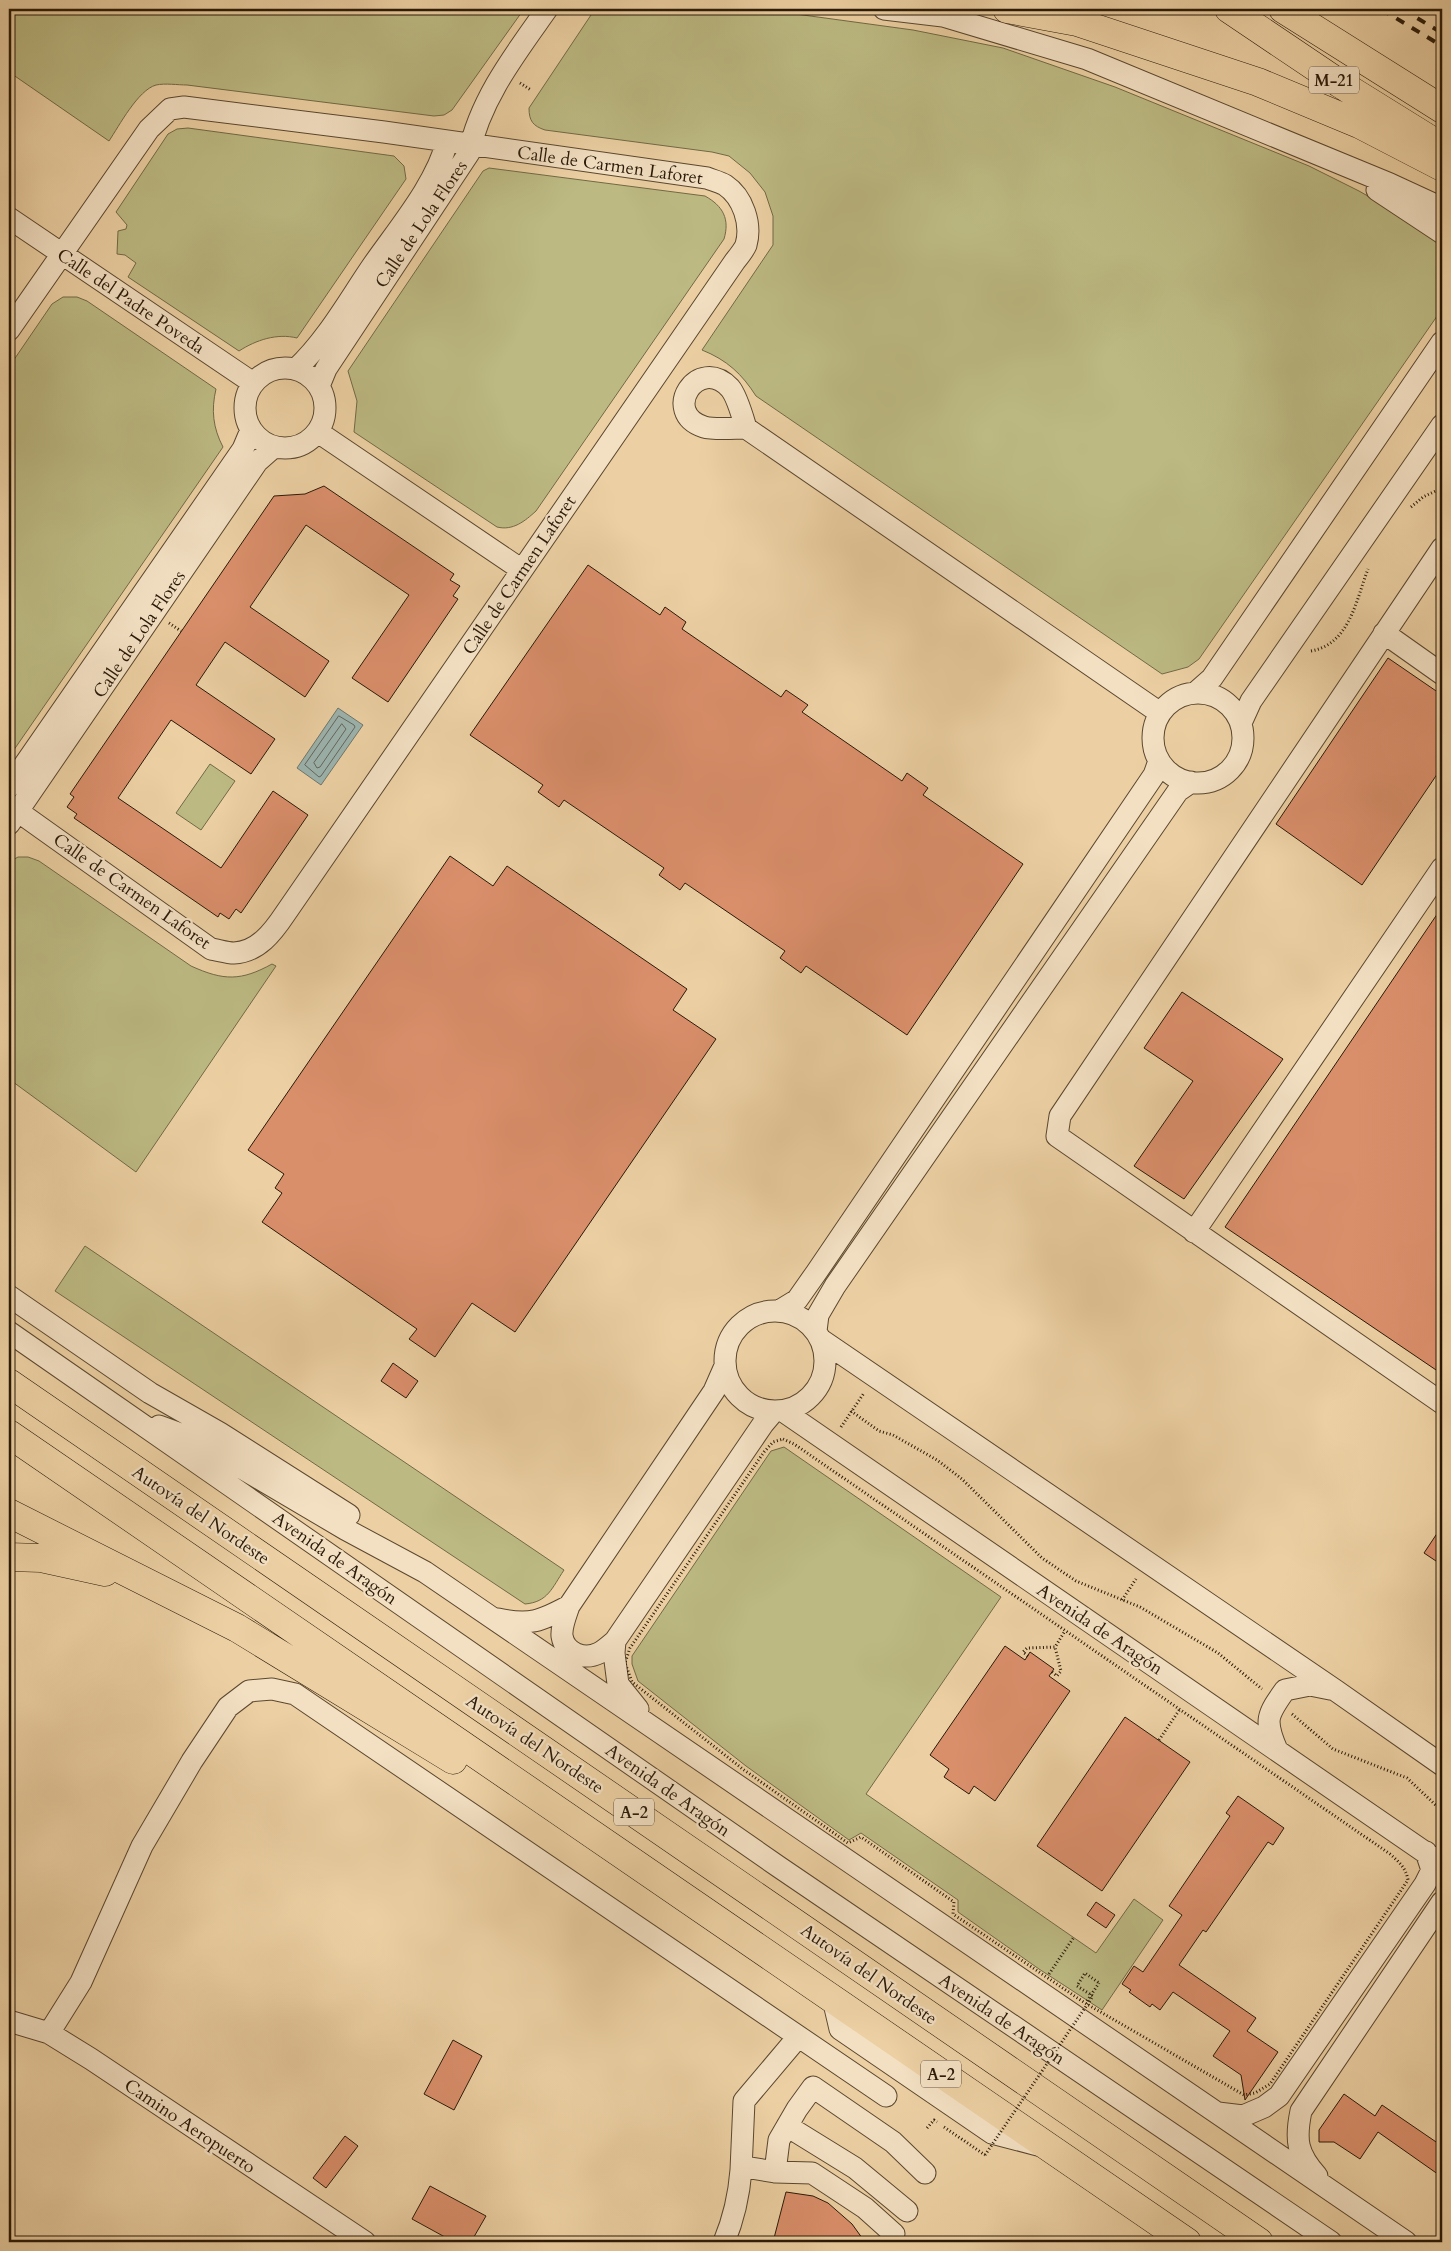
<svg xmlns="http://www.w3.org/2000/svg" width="1451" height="2251" font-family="Cardo,serif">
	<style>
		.green { fill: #bcb982; stroke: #726945 }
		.water { fill: #9cb4af; stroke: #6e766c }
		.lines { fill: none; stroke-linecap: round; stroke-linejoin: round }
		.shore { stroke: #62665c; stroke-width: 1 }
		.building { fill: #da8f6b; stroke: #291908 }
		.minor-casing { stroke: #5a472f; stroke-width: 23 }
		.highway-casing { stroke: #291908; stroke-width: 29 }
		.path { stroke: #291908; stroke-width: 3; stroke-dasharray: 1 2.5; stroke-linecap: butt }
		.minor { stroke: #f3e0c3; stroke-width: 21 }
		.highway { stroke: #ecd0a3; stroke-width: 28 }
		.rail { stroke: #291908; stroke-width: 4; stroke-dasharray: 9 9; stroke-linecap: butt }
		.path-bridge { stroke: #291908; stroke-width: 3; stroke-dasharray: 1 2.5; stroke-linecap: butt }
		.labels { text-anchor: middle; stroke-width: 4.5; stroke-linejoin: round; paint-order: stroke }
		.shield { fill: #f3e0c3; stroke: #665540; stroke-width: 1 }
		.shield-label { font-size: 16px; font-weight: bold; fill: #291908 }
		.street-label { font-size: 18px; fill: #291908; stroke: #f3e0c3 }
	</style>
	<rect width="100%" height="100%" fill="#ecd0a3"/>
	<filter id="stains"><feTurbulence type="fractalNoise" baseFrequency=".004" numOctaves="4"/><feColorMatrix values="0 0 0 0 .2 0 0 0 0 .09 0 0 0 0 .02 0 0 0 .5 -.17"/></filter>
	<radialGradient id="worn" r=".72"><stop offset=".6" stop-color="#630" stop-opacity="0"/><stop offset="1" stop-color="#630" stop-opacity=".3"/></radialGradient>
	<path class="green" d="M9 9H524L452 110 444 115 434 116 187 85C178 85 165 83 156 85 138 90 119 126 109 141L9 72Z
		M595 9H759L913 30 1003 48 1115 87 1309 166 1359 191 1408 219 1442 244V309L1199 659 1188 667 1162 674 756 396C742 374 727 360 702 350L773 245V216L765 192 750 173 729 156 712 152 545 130C533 126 529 121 529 108Z
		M188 128 394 156 404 166 406 179 297 338C277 333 256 340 239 351L128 277 136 263 125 255 117 254 118 231 126 229 127 225 116 212 168 134 177 129Z
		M489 168 705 196C723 206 730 219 724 239L536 511C525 521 513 531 497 527L354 432 357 401 348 371 483 171Z
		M63 297H77L87 301 216 389C211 410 213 428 223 447L9 757V367L52 304Z
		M210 764 235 781 201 830 176 813Z
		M18 857H28L39 861 191 966C224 981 241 981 272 964L276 966 136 1172 9 1079V862Z
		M85 1246 564 1570C552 1588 548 1602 525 1604L55 1291Z
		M784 1447 1001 1597 866 1794 1096 1953 1134 1899 1163 1920 1102 2010 1039 1969 958 1912V1900L861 1833 849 1840 746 1766 638 1681 632 1664V1656L771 1451Z"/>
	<path class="water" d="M338 708 363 725 321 785 297 768Z"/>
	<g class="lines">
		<path class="shore" d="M339 716 354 725 355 727 321 776 319 777 305 765Z
			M342 724 346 729 320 767 317 768 314 763Z"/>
	</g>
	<path class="building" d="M324 486 454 574 450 580 460 586 453 596 458 599 388 702 352 678 409 595 306 525 250 607 329 661 305 697 225 642 196 685 275 739 251 774 171 720 118 798 221 868 273 791 308 815 241 913 236 909 229 919 220 913 218 917 74 818 77 814 67 807 74 797 70 794 274 496 305 494Z
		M588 565 660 615 665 607 686 622 682 629 781 697 786 690 808 705 802 712 902 781 907 773 928 788 923 795 1023 864 907 1035 806 966 801 973 780 958 785 951 685 883 680 890 659 875 664 868 564 800 559 807 538 792 543 785 470 735Z
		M1388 658 1442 695V767L1362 885 1276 824Z
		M450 856 493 886 507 866 687 989 673 1010 716 1039 515 1332 472 1303 435 1357 409 1339 417 1329 262 1222 282 1193 275 1188 284 1174 248 1150Z
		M1442 907V1374L1225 1227Z
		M1182 992 1283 1059 1184 1199 1134 1166 1193 1081 1144 1048Z
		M393 1363 418 1381 406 1398 381 1381Z
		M1442 1526V1565L1424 1553Z
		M1005 1646 1025 1660 1030 1652 1054 1669 1049 1676 1070 1691 995 1801 974 1786 969 1794 944 1777 949 1769 930 1755Z
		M1125 1717 1190 1762 1102 1891 1037 1846Z
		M1238 1796 1284 1828 1273 1845 1268 1842 1206 1932 1203 1930 1179 1965 1256 2018 1247 2031 1278 2052 1245 2100 1241 2075 1213 2056 1230 2031 1173 1992 1160 2010 1152 2004 1150 2007 1129 1992 1131 1990 1122 1984 1134 1966 1143 1972 1182 1915 1169 1906 1230 1816 1226 1813Z
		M1096 1902 1115 1915 1106 1928 1087 1915Z
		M453 2040 482 2056 454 2110 424 2094Z
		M1344 2094 1375 2116 1382 2105 1442 2146V2177L1378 2132 1360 2159 1334 2142H1319V2130Z
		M345 2136 358 2146 326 2188 313 2178Z
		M430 2186 486 2216 471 2242H454L412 2219Z
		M786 2192 813 2196 828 2203 852 2224 865 2242H773Z"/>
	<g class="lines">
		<g class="minor-casing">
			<path id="minor" d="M884 9 943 16 1087 59 1390 184 1442 208
				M1377 190 1442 233
				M9 218 253 383
				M9 330 149 129 170 109 184 107 384 132 707 178C712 180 720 182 725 185 743 197 752 224 746 245 744 250 739 256 735 261L285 914C273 932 258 952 234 953 227 953 218 950 211 949L9 805
				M245 408a40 40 0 1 1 80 0a40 40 0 1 1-80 0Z
				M296 369C327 340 349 300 373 265 398 229 437 183 447 141
				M319 386 326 369 469 153C480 99 516 53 547 9
				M746 428C743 418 737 396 730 388 698 354 660 413 704 427 714 430 735 428 746 428L1160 713
				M318 432 522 570
				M1442 548 1060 1116 1057 1136 1442 1403
				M1384 633 1442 674
				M1195 693 1212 678 1442 342
				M1153 738a45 45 0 1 1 90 0a45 45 0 1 1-90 0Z
				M1241 723 1251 701 1442 425
				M9 787 243 449 251 430
				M9 824 257 462 274 447
				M1194 1232 1442 868
				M9 1296 150 1393 220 1433 349 1515
				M725 1361a50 50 0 1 1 100 0a50 50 0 1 1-100 0Z
				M779 1311 797 1300 816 1273 1154 775 1159 761
				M816 1331 818 1315 835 1286 1178 791 1191 782
				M9 1332 779 1867 1331 2242
				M820 1339 1335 1690 1442 1765
				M725 1366 714 1391 569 1606C566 1615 561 1627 562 1636 565 1654 585 1660 599 1653 605 1650 610 1645 615 1641L763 1424 774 1411
				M783 1411 1442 1864
				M159 1426 189 1437 345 1529 425 1572 1406 2242
				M498 1619C530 1626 541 1621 569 1606
				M615 1641 614 1653 618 1684 638 1709
				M1277 1750C1264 1720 1267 1715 1285 1690L1310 1685 1330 1689
				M833 1999 840 2029 992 2133 1038 2145
				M9 2021 49 2033 91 2059 365 2242
				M49 2033 81 1982 142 1846 192 1761 228 1707 249 1691 272 1689 295 1694 886 2096
				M798 2037 744 2101 741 2170 751 2168 775 2172 812 2173 865 2208 894 2234
				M1218 2113 1243 2116 1264 2107 1279 2096 1425 1884 1432 1870 1426 1852
				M787 2126 855 2168 907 2211
				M775 2172 779 2140 797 2109 813 2087 893 2142 925 2173
				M1317 2176C1297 2154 1295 2140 1301 2111L1442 1902
				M724 2242C734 2218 739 2196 741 2170"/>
		</g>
		<g class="highway-casing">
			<path id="highway" d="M1007 9 1077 22 1258 82 1359 124 1442 167
				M1229 9 1339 83 1442 147
				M1283 9 1442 109
				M9 1383 1259 2242
				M9 1434 1187 2242
				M9 1513 237 1628 453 1760
				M9 1557 41 1558 105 1572"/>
		</g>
		<path class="path" d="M520 83 531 90
			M1411 507 1423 497 1442 488
			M169 623 181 631
			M1311 651C1350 644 1356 600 1368 569
			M851 1411 879 1431 893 1435 937 1460 962 1479 1042 1558 1076 1581 1140 1607 1218 1653 1262 1689
			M841 1427 864 1393
			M783 1439 794 1444 1390 1854C1399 1862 1406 1868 1408 1880L1270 2084 1255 2093 1244 2095 1085 2003 953 1914 954 1902 861 1837 848 1843 744 1770 632 1682 625 1663 630 1648 764 1452 773 1442Z
			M1122 1600 1136 1579
			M1028 1656 1023 1652 1027 1648 1055 1647 1065 1631
			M1052 1672 1057 1676 1061 1671 1055 1647
			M1292 1714 1333 1749 1407 1778 1442 1811
			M1159 1740 1180 1709
			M1049 1974 1074 1937
			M1087 2001 1099 1983
			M944 2127 985 2155
			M927 2128 934 2120 937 2122"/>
		<use href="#minor" class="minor"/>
		<use href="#highway" class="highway"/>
		<path class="rail" d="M1381 9 1442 46
			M1402 9 1442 33"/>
		<path class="path-bridge" d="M985 2155 1093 1996 1077 1986 1085 1973 1099 1983"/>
	</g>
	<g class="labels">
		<g class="shield">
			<rect x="1309" y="66.5" width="50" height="27" rx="4"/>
			<rect x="614" y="1798.5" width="40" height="27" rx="4"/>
			<rect x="921" y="2060.5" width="40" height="27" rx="4"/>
		</g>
		<g class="shield-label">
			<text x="1334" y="86">M-21</text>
			<text x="634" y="1818">A-2</text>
			<text x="941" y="2080">A-2</text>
		</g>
		<g class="street-label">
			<text transform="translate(610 165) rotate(8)" y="6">Calle de Carmen Laforet</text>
			<text transform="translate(421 224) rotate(-56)" y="6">Calle de Lola Flores</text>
			<text transform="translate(131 301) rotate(34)" y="6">Calle del Padre Poveda</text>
			<text transform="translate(519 575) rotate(-56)" y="6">Calle de Carmen Laforet</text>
			<text transform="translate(139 634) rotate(-56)" y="6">Calle de Lola Flores</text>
			<text transform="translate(132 891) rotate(35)" y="6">Calle de Carmen Laforet</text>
			<text transform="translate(201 1515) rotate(34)" y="6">Autovía del Nordeste</text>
			<text transform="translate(335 1558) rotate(35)" y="6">Avenida de Aragón</text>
			<text transform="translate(1100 1629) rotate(34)" y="6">Avenida de Aragón</text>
			<text transform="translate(535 1744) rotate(34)" y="6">Autovía del Nordeste</text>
			<text transform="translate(668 1790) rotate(35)" y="6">Avenida de Aragón</text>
			<text transform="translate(869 1974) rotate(35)" y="6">Autovía del Nordeste</text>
			<text transform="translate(1002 2019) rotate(34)" y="6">Avenida de Aragón</text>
			<text transform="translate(190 2126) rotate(34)" y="6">Camino Aeropuerto</text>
		</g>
	</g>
	<rect width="1451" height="2251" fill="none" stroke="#ecd0a3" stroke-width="30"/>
	<rect x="10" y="10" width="1431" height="2231" fill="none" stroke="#291908" stroke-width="2.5"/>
	<rect x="15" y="15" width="1421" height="2221" fill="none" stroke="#291908"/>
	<rect width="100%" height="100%" filter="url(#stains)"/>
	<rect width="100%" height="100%" fill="url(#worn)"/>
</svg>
